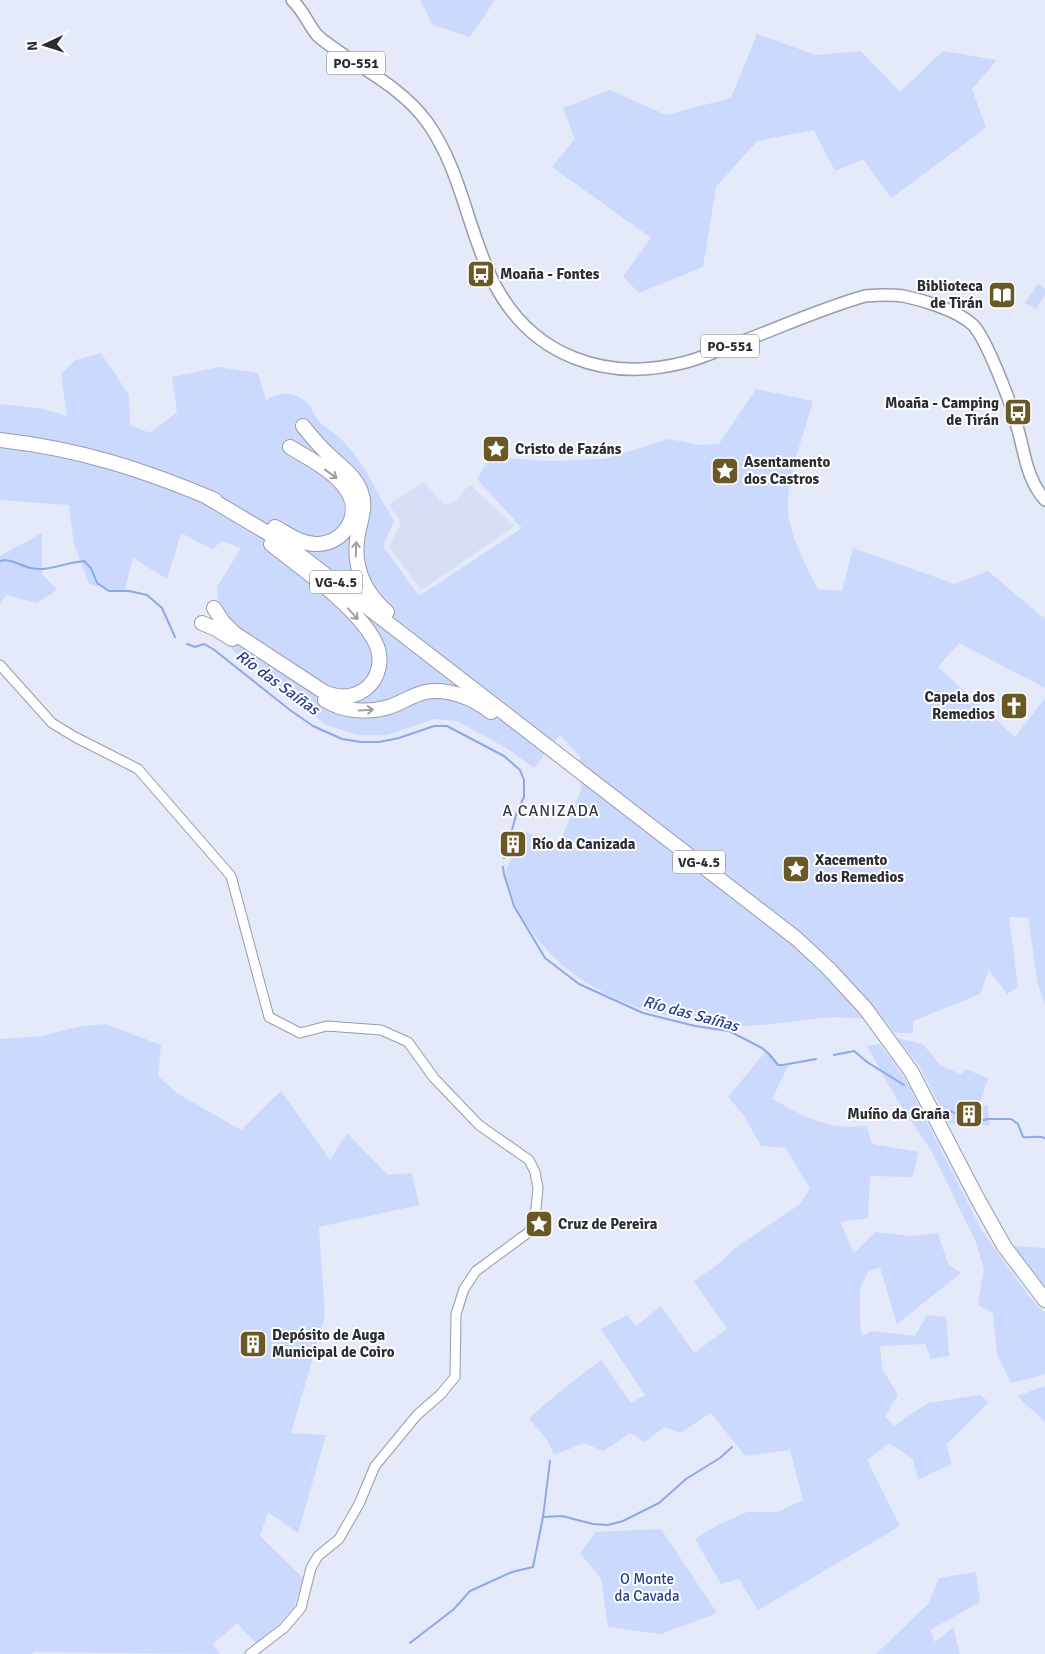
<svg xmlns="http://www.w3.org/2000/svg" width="1045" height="1654" font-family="Signika,sans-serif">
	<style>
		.built { fill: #d6dff5 }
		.green { fill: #cad9fd }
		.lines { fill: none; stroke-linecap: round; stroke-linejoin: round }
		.stream { stroke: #8da7eb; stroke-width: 2 }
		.minor-casing { stroke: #979caa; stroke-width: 11 }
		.major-casing { stroke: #979caa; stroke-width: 14 }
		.highway-casing { stroke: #979caa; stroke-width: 16 }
		.minor { stroke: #fff; stroke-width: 9 }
		.major { stroke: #fff; stroke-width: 11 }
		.highway { stroke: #fff; stroke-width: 14 }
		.oneway { stroke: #a0a0a3 }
		.labels { text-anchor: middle; stroke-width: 4; stroke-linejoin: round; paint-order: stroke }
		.shield { fill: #fff; stroke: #6b6c70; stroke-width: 1 }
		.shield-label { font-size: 14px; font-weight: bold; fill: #2b2d33 }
		.poi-label { font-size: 15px; font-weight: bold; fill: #2b2d33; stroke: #fff; text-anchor: start }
		.park-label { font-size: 15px; fill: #293f8e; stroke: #fff }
		.water-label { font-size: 16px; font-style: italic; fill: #2a408f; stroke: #fff }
		.neighbourhood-label { font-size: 16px; letter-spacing: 1px; fill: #353945; stroke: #fff }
	</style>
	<rect width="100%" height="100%" fill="#e4eaf9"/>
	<path class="built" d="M424 482 444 505 455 501 468 486H471L515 526 421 590 389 546 401 523 389 504Z"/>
	<path class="green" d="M420 0H495L470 37 433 25Z
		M757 34 816 55 861 51 900 92 943 51 997 60 972 89 986 128 891 198 863 159 835 171 814 130 757 141 716 187 703 267 639 293 623 277 651 238 552 167 575 139 563 108 610 90 666 115 731 98Z
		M1038 284 1045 289V295L1036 309 1025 303Z
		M101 353 129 395 130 425 150 433 177 412 172 377 219 367 258 373 266 400C279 391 296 391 308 404 312 408 314 415 318 420 324 428 335 432 342 440 365 463 377 494 394 521L383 546 419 596 522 528 477 479 490 457 548 461 604 459 669 439 701 445 719 444 756 389 813 401C805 431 786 480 788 510 790 538 806 565 818 589L842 591 853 548 955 584 988 571 1045 619V688L959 643 938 667 1015 737 1045 698V1005L1038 984 1028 918 1009 917 1018 987 1007 994 989 970 980 994 913 1021V1033H894L885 1020C864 1019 841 1016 821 1018 791 1021 760 1027 730 1026 721 1026 712 1024 704 1022 630 1013 560 982 521 915 513 903 510 886 505 873L523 831 559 845 581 790 580 757 560 735 534 768 508 749 457 721 435 719 387 735H359L326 725 232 650 231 624 218 600 217 587 241 548 222 541 212 549 181 533 167 579 133 558 124 592 89 584 74 544 69 505 0 500V404L44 409 67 416 61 374 76 360Z
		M42 533V574L57 590 37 603 6 595 0 604V556Z
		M105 1024 161 1045 158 1076 178 1094 241 1130 281 1091 330 1160 347 1133 388 1175 412 1173 419 1205 319 1227 325 1316 291 1433 326 1435 298 1533 268 1512 260 1536 304 1579 293 1610 257 1644 237 1623 213 1644 220 1654 34 1652 32 1654H0V1039L43 1036 77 1027Z
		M897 1038 923 1044 940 1065 962 1075 965 1069 988 1078 980 1105 988 1106 989 1125 949 1124 919 1065Z
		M880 1044 907 1082 982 1231 1029 1296 1045 1313V1373L1043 1375 1011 1383 997 1354 993 1313 978 1305 984 1269 975 1240 932 1152 896 1098 867 1046Z
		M767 1050 779 1064H789L772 1099C809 1118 824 1130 867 1126L872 1144 918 1152 913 1177 870 1176 868 1218 840 1222 854 1253 875 1232 911 1236 938 1233 948 1264 961 1273 897 1324 880 1268 869 1270 860 1289V1321L862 1336 872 1331 915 1336 927 1315 946 1317 949 1356 931 1359 925 1344 880 1346 882 1368 898 1395 885 1416 894 1426 928 1403 980 1395 989 1402 947 1444 951 1464 918 1480 913 1459 889 1443 867 1460 900 1526 758 1610 739 1579 721 1584 695 1539 718 1525 747 1512H778L803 1500 790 1450 745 1456 711 1413 680 1433 664 1427 645 1442 630 1433 603 1451 584 1443 554 1455 547 1440 529 1418 567 1386 601 1360 631 1403 645 1395 601 1329 627 1315 636 1326 661 1306 694 1353 727 1329 694 1281 717 1265 735 1248 799 1205 810 1189 786 1148 761 1146 743 1114 728 1097Z
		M1014 1246 1045 1248V1286Z
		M1045 1386V1422L1017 1396Z
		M661 1529 717 1613 661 1634 608 1627 601 1579 580 1553 596 1532Z
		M976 1572 980 1602 930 1630 935 1642 953 1627 960 1654H876L928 1604 939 1578Z"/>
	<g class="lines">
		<path class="stream" d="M0 561C12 558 20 566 31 568 48 572 67 562 84 561L91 568 97 583 109 591H129L147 595 162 608 175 637
			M187 644 195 647 204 644 213 649 290 710 313 726 342 739 361 742H379L399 738 434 726H447L504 756 520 770 524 780V797L517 812 504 858
			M503 867 504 874 514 906 545 958 579 984 643 1013 695 1026 729 1031 762 1048 769 1054 778 1065H783L816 1059
			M834 1055 854 1051 867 1062 904 1085
			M950 1111 975 1122 988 1119H1011L1018 1124 1023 1137C1030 1138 1039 1135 1045 1138
			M543 1517 550 1461
			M410 1643 454 1609 470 1591 512 1572 533 1567 543 1517 562 1516 593 1524 608 1525 623 1521 659 1503 686 1479 720 1458 732 1447"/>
		<g class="minor-casing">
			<path id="minor" d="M0 665 52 723 75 737 138 769 231 876 269 1017 300 1033 327 1026 381 1030 408 1042 434 1078 479 1125 529 1160 535 1172 538 1188 535 1218 529 1232 476 1271 464 1289 456 1314 455 1377 440 1395 417 1415 375 1466 359 1504 339 1539 318 1556 311 1568 301 1608 284 1628 250 1654"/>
		</g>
		<g class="major-casing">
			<path id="major" d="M292 0C303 10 308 24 317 35 325 43 336 49 345 56 374 75 406 93 427 122 462 171 467 230 494 283 532 357 607 383 686 362 698 359 710 354 722 349 770 332 816 310 865 296 877 295 890 294 903 296 923 300 957 310 973 325 986 338 1011 403 1016 423 1025 451 1025 477 1045 500"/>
		</g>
		<g class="highway-casing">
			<path id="highway" d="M303 426C311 436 319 446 329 455 340 466 356 476 361 492 366 505 362 516 359 529 351 562 362 590 387 612
				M0 440C79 449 142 469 215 500
				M207 497 283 542 797 939 828 968 865 1008 911 1071 976 1196 1004 1246 1045 1300
				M275 527C288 534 302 545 318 544 346 543 363 512 346 489 333 470 309 459 290 447
				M214 608 223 622 234 633 324 692C338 698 351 699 364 690 380 679 384 657 374 640 356 606 301 568 271 544
				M202 623 216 629 232 639
				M325 700C344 712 368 713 389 707 401 703 413 695 425 692 449 688 472 698 491 712"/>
		</g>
		<use href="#minor" class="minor"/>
		<use href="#major" class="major"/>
		<use href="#highway" class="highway"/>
	</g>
	<defs><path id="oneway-shaft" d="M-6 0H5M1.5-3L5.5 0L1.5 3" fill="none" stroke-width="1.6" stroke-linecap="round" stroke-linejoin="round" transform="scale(1.25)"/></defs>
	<g class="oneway">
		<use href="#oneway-shaft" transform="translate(331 474) rotate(36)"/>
		<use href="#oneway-shaft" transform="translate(356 549) rotate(-88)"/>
		<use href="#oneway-shaft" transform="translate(353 614) rotate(48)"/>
		<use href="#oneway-shaft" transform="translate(366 710) rotate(-3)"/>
	</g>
	<defs>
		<g id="bus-square" transform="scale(1.4375)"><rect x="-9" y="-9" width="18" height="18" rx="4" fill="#6a5927" stroke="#fff"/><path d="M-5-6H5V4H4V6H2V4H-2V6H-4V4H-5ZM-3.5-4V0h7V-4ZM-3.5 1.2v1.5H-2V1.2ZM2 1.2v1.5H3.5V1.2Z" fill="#fff"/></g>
		<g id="library-square" transform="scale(1.4375)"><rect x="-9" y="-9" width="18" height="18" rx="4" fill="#6a5927" stroke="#fff"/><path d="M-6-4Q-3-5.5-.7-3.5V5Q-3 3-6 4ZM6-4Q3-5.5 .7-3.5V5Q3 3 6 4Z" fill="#fff"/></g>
		<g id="sight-square" transform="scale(1.4375)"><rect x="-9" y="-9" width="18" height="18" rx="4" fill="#6a5927" stroke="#fff"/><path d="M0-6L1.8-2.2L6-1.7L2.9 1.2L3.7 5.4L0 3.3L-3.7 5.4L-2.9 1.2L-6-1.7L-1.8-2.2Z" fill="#fff"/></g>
		<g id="church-square" transform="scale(1.4375)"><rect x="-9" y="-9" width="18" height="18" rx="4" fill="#6a5927" stroke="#fff"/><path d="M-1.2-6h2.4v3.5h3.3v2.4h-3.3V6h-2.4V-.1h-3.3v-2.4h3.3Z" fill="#fff"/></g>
		<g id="building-square" transform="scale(1.4375)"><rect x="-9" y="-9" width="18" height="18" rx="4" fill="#6a5927" stroke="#fff"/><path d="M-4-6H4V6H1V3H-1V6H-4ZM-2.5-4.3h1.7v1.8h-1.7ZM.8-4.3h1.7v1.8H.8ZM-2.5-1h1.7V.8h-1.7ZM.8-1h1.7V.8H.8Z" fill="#fff"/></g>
	</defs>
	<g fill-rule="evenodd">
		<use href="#bus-square" x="481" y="274"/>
		<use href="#library-square" x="1002" y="295"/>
		<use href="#bus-square" x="1018" y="412"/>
		<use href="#sight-square" x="496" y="449"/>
		<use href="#sight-square" x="725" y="471"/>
		<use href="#church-square" x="1014" y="706"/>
		<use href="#building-square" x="513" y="844"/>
		<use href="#sight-square" x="796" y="869"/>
		<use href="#building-square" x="969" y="1114"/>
		<use href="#sight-square" x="539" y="1224"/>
		<use href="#building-square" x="253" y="1344"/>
	</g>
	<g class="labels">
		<g class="shield">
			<rect x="327" y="51.5" width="58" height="23" rx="4"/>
			<rect x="701" y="334.5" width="58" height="23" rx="4"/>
			<rect x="310" y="570.5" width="52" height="23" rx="4"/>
			<rect x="673" y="850.5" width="52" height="23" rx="4"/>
		</g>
		<g class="shield-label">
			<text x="356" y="68">PO-551</text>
			<text x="730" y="351">PO-551</text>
			<text x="336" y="587">VG-4.5</text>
			<text x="699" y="867">VG-4.5</text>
		</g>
		<g class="poi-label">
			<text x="500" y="279">Moaña - Fontes</text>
			<text x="983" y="291" text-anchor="end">Biblioteca<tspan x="983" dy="17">de Tirán</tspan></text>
			<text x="999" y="408" text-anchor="end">Moaña - Camping<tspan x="999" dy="17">de Tirán</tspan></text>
			<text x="515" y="454">Cristo de Fazáns</text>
			<text x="744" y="467">Asentamento<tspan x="744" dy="17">dos Castros</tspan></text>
			<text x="995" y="702" text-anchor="end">Capela dos<tspan x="995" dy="17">Remedios</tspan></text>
			<text x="532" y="849">Río da Canizada</text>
			<text x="815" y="865">Xacemento<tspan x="815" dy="17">dos Remedios</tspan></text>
			<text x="950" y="1119" text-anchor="end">Muíño da Graña</text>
			<text x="558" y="1229">Cruz de Pereira</text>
			<text x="272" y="1340">Depósito de Auga<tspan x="272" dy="17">Municipal de Coiro</tspan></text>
		</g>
		<g class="park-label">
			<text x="647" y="1584">O Monte<tspan x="647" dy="17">da Cavada</tspan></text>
		</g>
		<g class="water-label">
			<text transform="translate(278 682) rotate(36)" y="6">Río das Saíñas</text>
			<text transform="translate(691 1013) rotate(15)" y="6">Río das Saíñas</text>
		</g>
		<g class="neighbourhood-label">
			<text x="551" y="816">A CANIZADA</text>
		</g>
	</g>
	<g transform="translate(45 45) rotate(266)" stroke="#ffffff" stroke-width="4" paint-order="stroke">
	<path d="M0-4L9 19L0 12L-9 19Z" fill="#2b2d33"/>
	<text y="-8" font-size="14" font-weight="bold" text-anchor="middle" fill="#2b2d33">N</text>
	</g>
</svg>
